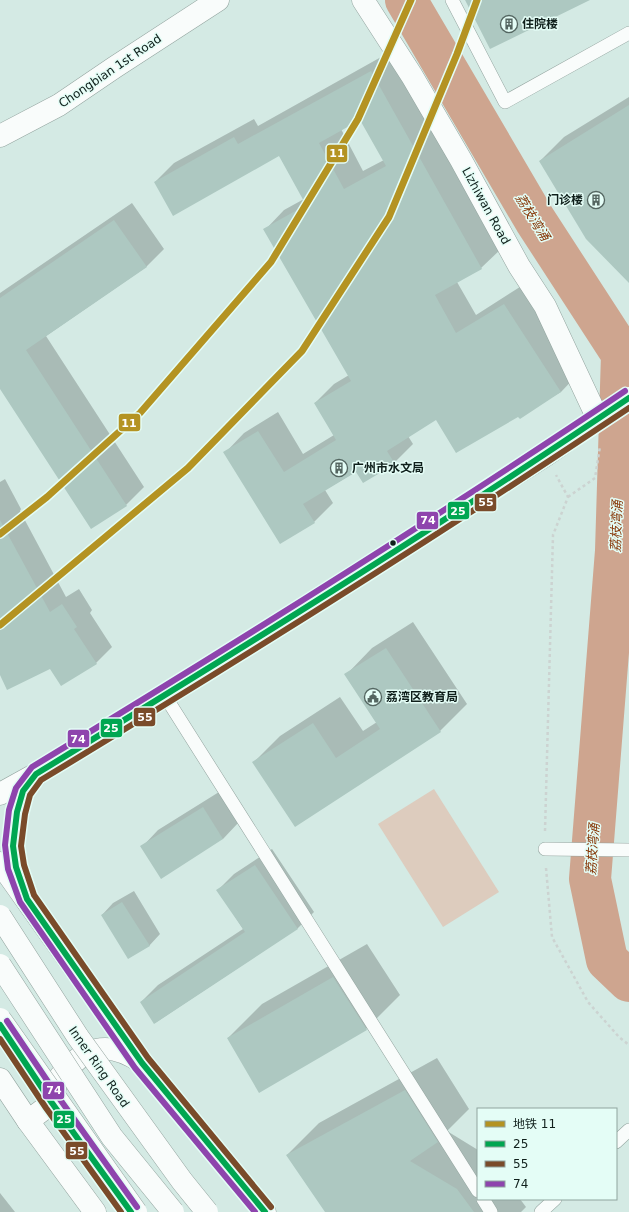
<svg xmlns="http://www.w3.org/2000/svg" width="629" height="1212" font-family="'DejaVu Sans','Noto Sans SC',sans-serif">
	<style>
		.green { fill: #ddccbe }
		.shadow { fill: #0003; fill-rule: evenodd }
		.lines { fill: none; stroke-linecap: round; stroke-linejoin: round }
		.river { stroke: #cea58f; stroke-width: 42 }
		.building { fill: #adc8c1; fill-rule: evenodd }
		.service-casing { stroke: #93a49f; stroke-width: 14 }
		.minor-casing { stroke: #93a49f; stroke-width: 23 }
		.tertiary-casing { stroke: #93a49f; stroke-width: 23 }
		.secondary-casing { stroke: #93a49f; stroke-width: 23 }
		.trunk-casing { stroke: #93a49f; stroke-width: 23 }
		.path { stroke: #ccd3d1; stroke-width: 2.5; stroke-dasharray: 3 3; stroke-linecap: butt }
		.service { stroke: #f9fcfb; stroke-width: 13 }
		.minor { stroke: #f9fcfb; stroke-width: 22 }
		.tertiary { stroke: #f9fcfb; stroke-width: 22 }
		.secondary { stroke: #f9fcfb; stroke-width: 22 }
		.trunk { stroke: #f9fcfb; stroke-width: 22 }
		.tertiary-bridge-casing { stroke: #93a49f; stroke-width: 23; stroke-linecap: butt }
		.trunk-bridge-casing { stroke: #93a49f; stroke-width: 23; stroke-linecap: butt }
		.tertiary-bridge { stroke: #f9fcfb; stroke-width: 22 }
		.trunk-bridge { stroke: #f9fcfb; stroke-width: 22 }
		.bus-1-casing { stroke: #e4fdf6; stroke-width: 9 }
		.bus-2-casing { stroke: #e4fdf6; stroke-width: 9 }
		.bus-3-casing { stroke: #e4fdf6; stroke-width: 9 }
		.bus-1 { stroke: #00a651; stroke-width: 6 }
		.bus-2 { stroke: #7a4b2a; stroke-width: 6 }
		.bus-3 { stroke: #8e44ad; stroke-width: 6 }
		.metro-1-casing { stroke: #e4fdf6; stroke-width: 10 }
		.metro-1 { stroke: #b49322; stroke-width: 7 }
		.bus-dot { fill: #0f1f1b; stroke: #e4fdf6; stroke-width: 1.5 }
		.labels { text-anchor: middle; stroke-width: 3; stroke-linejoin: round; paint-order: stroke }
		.poi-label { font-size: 12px; font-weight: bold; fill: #0f1f1b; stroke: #e4fdf6; text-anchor: start }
		.street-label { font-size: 12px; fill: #0f1f1b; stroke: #e4fdf6 }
		.water-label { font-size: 13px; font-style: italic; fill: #873607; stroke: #e4fdf6 }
		.line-badge { stroke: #e4fdf6; stroke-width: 1.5 }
		.badge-label { font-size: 11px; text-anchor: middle; font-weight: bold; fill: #fff }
	</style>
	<rect width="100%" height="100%" fill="#d4eae4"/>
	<path class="green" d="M434 789 499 892 443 927 378 824Z"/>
	<path class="shadow" d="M390 52 501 249 481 268 457 282 476 315 523 285 580 372 561 392 518 416 437 418 408 436 413 444 394 463 357 471 325 490 333 503 314 522 225 453 244 433 278 412 303 454 334 435 315 403 334 384 349 375 265 230 284 210 304 199 279 155 155 182 174 163 254 119 258 126ZM361 118 384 160 363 171 341 129Z
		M629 97V282L540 161 564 137Z
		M132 203 164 249 146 267 46 336 144 487 126 505 0 387V293Z
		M5 479 21 509 20 511 66 597 79 589 92 610 90 613 112 647 96 663 0 672V482Z
		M413 622 467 704 440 731 295 826 254 762 280 736 340 697 363 731 377 722 346 675 372 648Z
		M219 792 239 822 223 839 142 847 158 830Z
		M272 849 314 912 298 928 155 1023 141 1002 158 985 243 929 218 890 234 874Z
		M134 891 160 934 149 946 102 915 113 903Z
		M367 944 400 995 366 1029 228 1038 262 1004Z
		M437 1058 469 1109 447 1131 478 1150V1199H520L526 1207 521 1212H326L287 1155 319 1123Z
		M0 1193 15 1212H0Z"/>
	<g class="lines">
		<path class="river" d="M406 0 535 220 622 354 616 551 590 879 607 960 629 981"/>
	</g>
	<path class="building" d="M465 0H590L490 49Z
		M371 71 482 269 435 295 456 333 504 304 561 392 520 419 518 417 456 453 436 420 387 451 395 464 363 483 356 472 303 504 315 523 280 544 223 452 258 431 284 472 336 440 314 403 351 381 263 229 306 205 279 156 173 216 154 182 234 137 238 144ZM360 120 386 166 344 189 319 143Z
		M629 105V283L586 239 539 161Z
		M114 220 147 267 26 350 127 506 91 529 0 389V298Z
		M0 520 50 612 62 604 77 627 74 629 97 664 61 686 50 669 7 690 0 675Z
		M386 648 441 732 295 827 252 762 313 723 336 758 380 729 344 674Z
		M203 807 223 839 161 879 140 846Z
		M255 865 298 929 154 1024 140 1002 245 932 216 890Z
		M122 902 150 946 128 959 101 915Z
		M333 977 367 1030 259 1093 227 1038Z
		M405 1090 438 1142 410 1161 457 1189 474 1212H325L286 1155Z"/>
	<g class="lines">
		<g class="service-casing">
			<path id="service" d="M452 0 505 102 629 33
				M165 696 478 1191
				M545 849 629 850
				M616 1142 629 1130
				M483 1199 491 1212
				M541 1212 555 1199"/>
		</g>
		<g class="minor-casing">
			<path id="minor" d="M363 0 412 76 461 160 519 266 545 306 598 419
				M0 136 59 105 115 67 218 0
				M28 1121 52 1103"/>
		</g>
		<g class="tertiary-casing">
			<path id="tertiary" d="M0 794 36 774 165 696 546 455 598 419
				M25 893 16 867 13 846 17 812 23 791 36 775"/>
		</g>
		<g class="secondary-casing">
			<path id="secondary" d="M0 1079 28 1121 95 1212"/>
		</g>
		<g class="trunk-casing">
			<path id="trunk" d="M0 863 142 1063 265 1212
				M56 1109 52 1103C54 1096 54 1088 57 1082 60 1075 66 1070 71 1065 94 1042 117 1046 141 1062"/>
		</g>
		<path class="path" d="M568 497 595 478 600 446
			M545 831 553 535 568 497 556 475
			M546 868 552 937 588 1002 619 1037 629 1045"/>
		<use href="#service" class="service"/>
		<use href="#minor" class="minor"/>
		<use href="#tertiary" class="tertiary"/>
		<use href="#secondary" class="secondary"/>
		<use href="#trunk" class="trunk"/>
		<g class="tertiary-bridge-casing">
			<path id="tertiary-bridge" d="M598 419 629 398"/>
		</g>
		<g class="trunk-bridge-casing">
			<path id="trunk-bridge" d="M0 916 78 1037 182 1181 207 1212
				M0 965 112 1137 173 1212
				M0 1019 136 1212"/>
		</g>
		<use href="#tertiary-bridge" class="tertiary-bridge"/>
		<use href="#trunk-bridge" class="trunk-bridge"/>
		<g class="bus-1-casing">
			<path id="bus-1" d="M0 1025 52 1103 131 1212
				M265 1212 142 1063 27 899 16 867 13 846 17 812 23 791 36 774C236 652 435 529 629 398"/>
		</g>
		<g class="bus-2-casing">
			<path id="bus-2" d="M0 1039 46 1108 121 1212
				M271 1207 148 1058 34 895 24 865 21 846 25 814 30 795 41 780C240 660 436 537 629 408"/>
		</g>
		<g class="bus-3-casing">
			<path id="bus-3" d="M7 1021 59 1098 137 1207
				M255 1212 135 1068 20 902 8 869 5 845 9 810 16 788 32 767C232 646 430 522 625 391"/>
		</g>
		<use href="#bus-1" class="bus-1"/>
		<use href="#bus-2" class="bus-2"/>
		<use href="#bus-3" class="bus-3"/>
		<g class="metro-1-casing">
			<path id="metro-1" d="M0 534 47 497 140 413 271 262 358 119 411 0
				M0 625 188 468 302 351 389 217 457 54 477 0"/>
		</g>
		<use href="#metro-1" class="metro-1"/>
	</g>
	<defs>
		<g id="building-ring" transform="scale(0.9)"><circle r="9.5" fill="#e4fdf6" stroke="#546661" stroke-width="1.5"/><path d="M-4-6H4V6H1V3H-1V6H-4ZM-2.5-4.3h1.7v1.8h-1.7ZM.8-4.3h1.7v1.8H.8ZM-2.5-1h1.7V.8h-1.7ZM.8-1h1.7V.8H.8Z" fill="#546661"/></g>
		<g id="civic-ring" transform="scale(0.9)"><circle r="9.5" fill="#e4fdf6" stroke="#546661" stroke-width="1.5"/><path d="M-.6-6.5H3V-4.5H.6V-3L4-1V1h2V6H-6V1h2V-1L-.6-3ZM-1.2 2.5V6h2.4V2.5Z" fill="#546661"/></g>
	</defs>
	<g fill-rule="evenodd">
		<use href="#building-ring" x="509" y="24"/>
		<use href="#building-ring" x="596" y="200"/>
		<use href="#building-ring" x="339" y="468"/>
		<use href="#civic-ring" x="373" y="697"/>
	</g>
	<circle class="bus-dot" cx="393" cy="543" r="3.5"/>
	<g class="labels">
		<g class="poi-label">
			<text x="522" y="28">住院楼</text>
			<text x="583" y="204" text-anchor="end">门诊楼</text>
			<text x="352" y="472">广州市水文局</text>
			<text x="386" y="701">荔湾区教育局</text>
		</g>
		<g class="street-label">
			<text transform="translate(110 71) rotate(-34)" y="4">Chongbian 1st Road</text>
			<text transform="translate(486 206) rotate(61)" y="4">Lizhiwan Road</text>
			<text transform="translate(99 1067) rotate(55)" y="4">Inner Ring Road</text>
		</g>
		<g class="water-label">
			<text transform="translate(533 217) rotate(58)" y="5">荔枝湾涌</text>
			<text transform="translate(616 526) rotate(-88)" y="5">荔枝湾涌</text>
			<text transform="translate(592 849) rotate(-86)" y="5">荔枝湾涌</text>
		</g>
	</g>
	<g class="line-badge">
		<rect x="326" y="144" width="22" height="19" rx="4" fill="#b49322"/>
		<rect x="118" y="413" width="23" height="19" rx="4" fill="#b49322"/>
		<rect x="474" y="493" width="23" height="19" rx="4" fill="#7a4b2a"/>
		<rect x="447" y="501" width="23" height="19" rx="4" fill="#00a651"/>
		<rect x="416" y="511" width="23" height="19" rx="4" fill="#8e44ad"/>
		<rect x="133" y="707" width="23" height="20" rx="4" fill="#7a4b2a"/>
		<rect x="100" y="718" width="23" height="20" rx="4" fill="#00a651"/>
		<rect x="67" y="729" width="23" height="19" rx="4" fill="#8e44ad"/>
		<rect x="42" y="1081" width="23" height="19" rx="4" fill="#8e44ad"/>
		<rect x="53" y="1110" width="22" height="19" rx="4" fill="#00a651"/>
		<rect x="65" y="1141" width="23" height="19" rx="4" fill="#7a4b2a"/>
	</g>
	<g class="badge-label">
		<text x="337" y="157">11</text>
		<text x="129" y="427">11</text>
		<text x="486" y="506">55</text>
		<text x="458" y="515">25</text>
		<text x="428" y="524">74</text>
		<text x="145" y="721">55</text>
		<text x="111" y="732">25</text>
		<text x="78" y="743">74</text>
		<text x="54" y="1094">74</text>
		<text x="64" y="1123">25</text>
		<text x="77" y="1155">55</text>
	</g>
	<rect x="477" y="1108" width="140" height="92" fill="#e4fdf6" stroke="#8fa49e"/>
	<rect x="485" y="1121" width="20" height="6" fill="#b49322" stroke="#8fa49e"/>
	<text x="513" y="1128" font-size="12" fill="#0f1f1b">地铁 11</text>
	<rect x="485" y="1141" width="20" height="6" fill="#00a651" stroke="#8fa49e"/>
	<text x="513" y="1148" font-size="12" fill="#0f1f1b">25</text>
	<rect x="485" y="1161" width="20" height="6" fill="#7a4b2a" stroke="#8fa49e"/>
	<text x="513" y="1168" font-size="12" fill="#0f1f1b">55</text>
	<rect x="485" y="1181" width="20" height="6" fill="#8e44ad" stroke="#8fa49e"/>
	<text x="513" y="1188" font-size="12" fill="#0f1f1b">74</text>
</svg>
